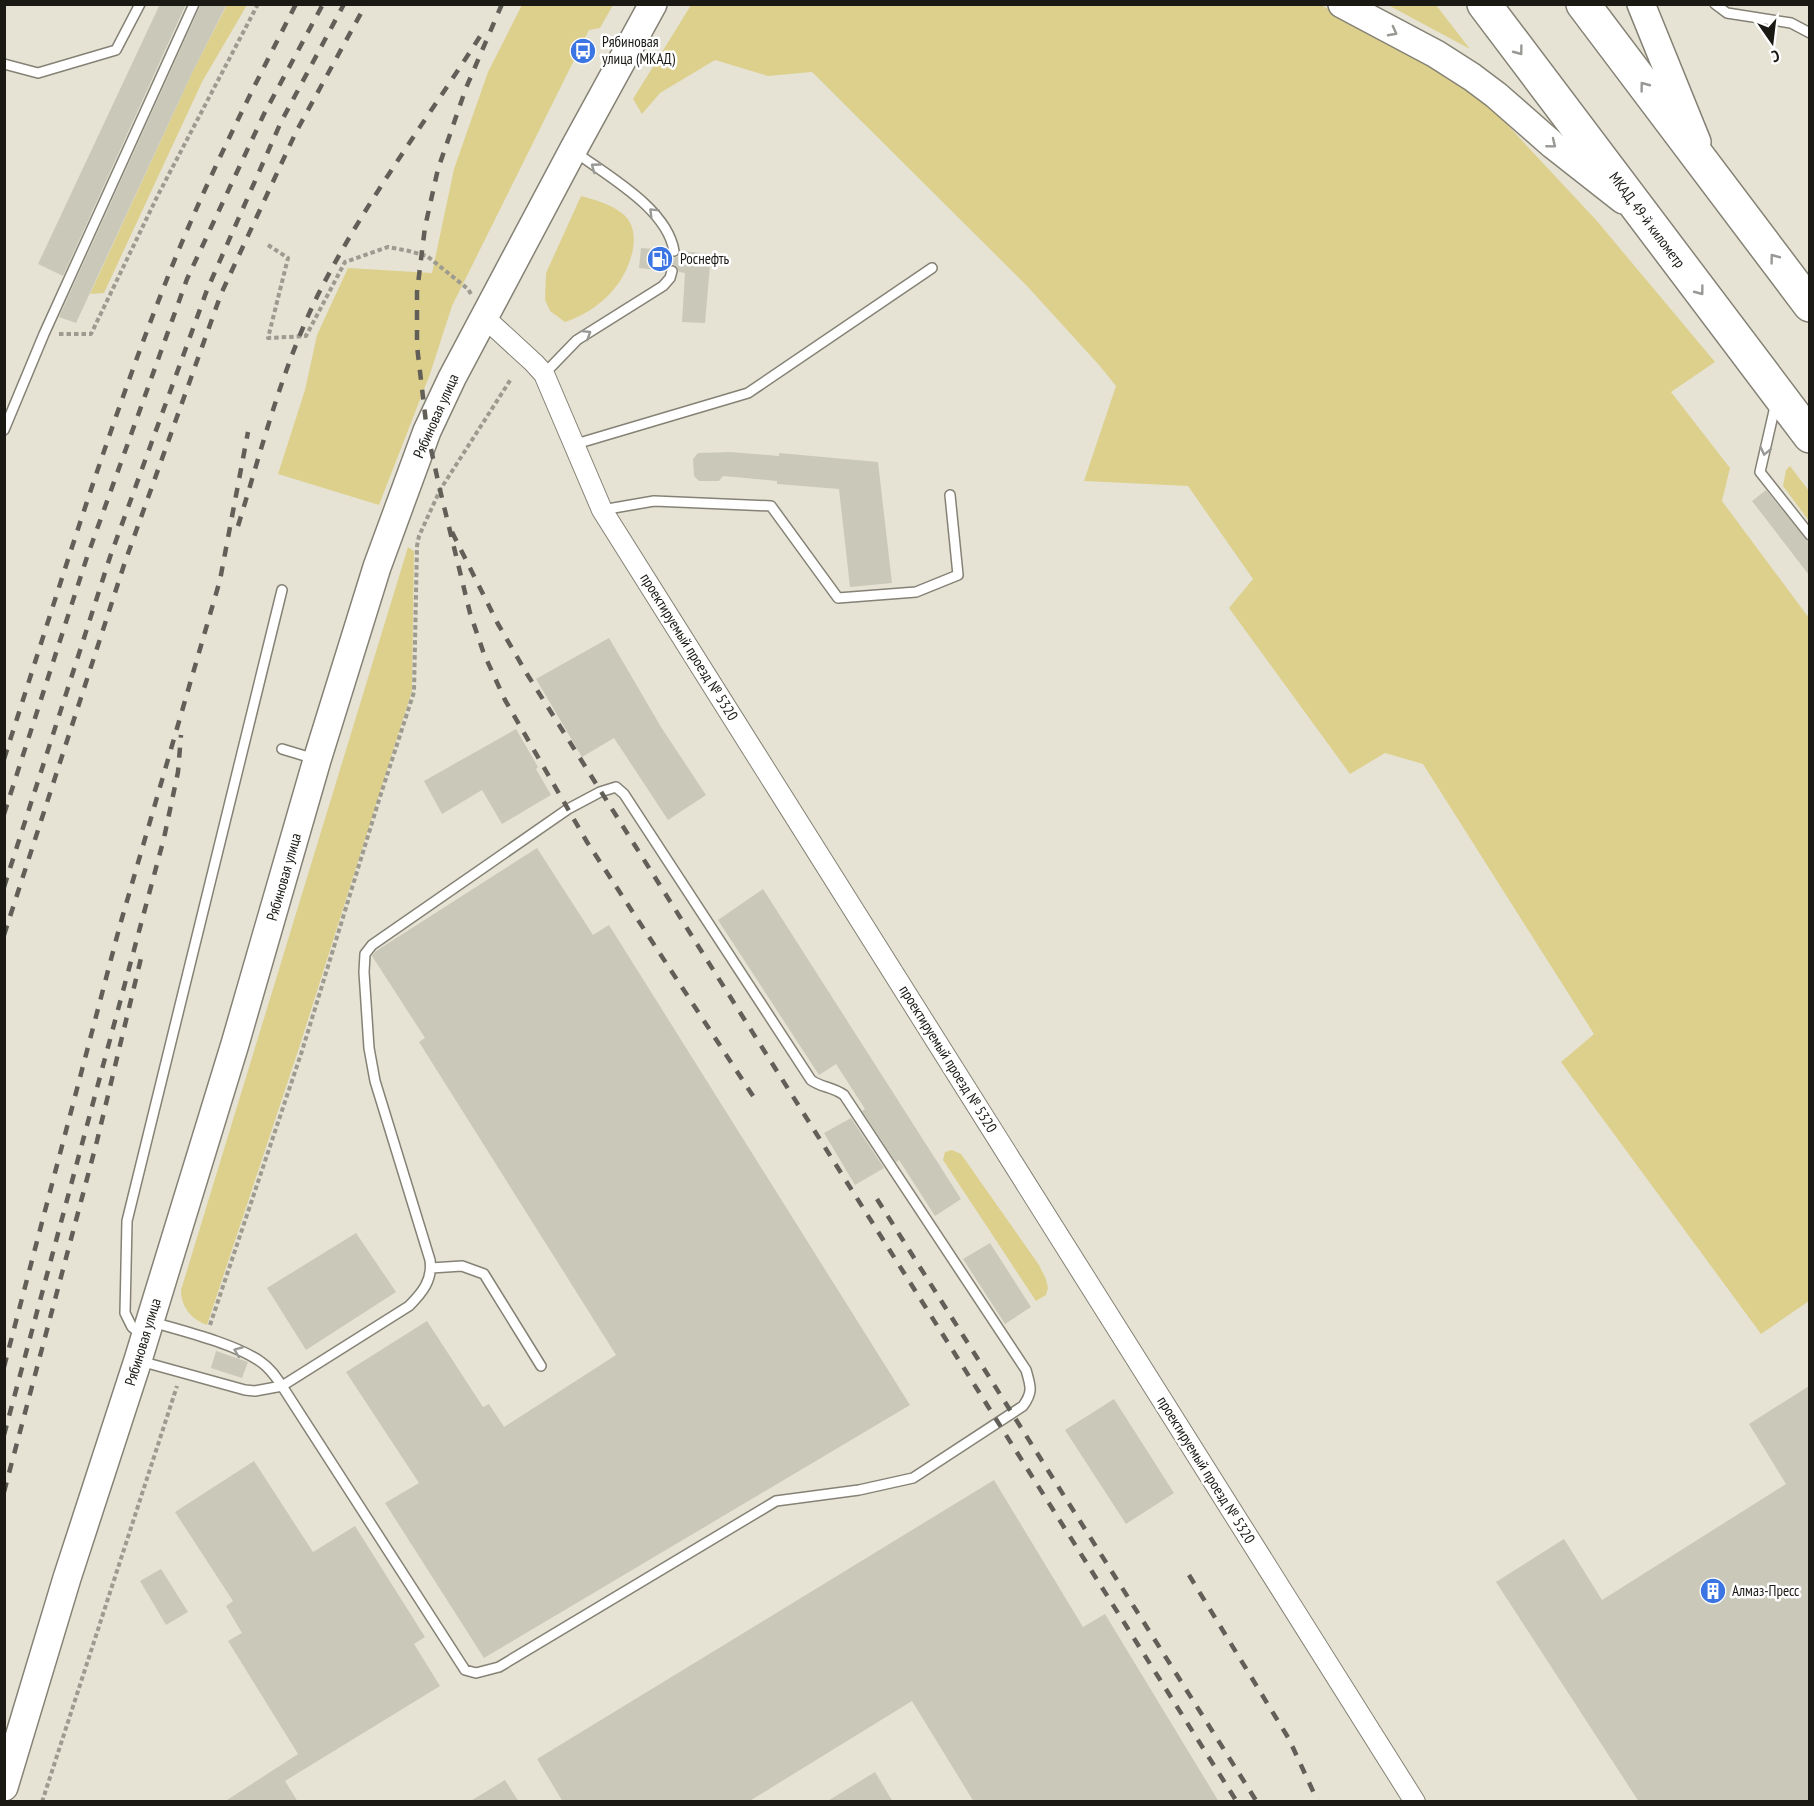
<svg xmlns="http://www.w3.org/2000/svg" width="1814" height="1806" font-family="'PT Sans Narrow',sans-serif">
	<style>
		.green { fill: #ddd08d }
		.building { fill: #cac8b9 }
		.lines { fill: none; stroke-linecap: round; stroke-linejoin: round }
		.lane-casing { stroke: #858275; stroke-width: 12 }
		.street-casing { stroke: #858275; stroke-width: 22 }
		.secondary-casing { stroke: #858275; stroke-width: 30 }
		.highway-casing { stroke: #858275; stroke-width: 36 }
		.path { stroke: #9d9a90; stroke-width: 4; stroke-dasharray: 4.5 3; stroke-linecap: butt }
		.lane { stroke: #fff; stroke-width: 9 }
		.street { stroke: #fff; stroke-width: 20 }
		.secondary { stroke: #fff; stroke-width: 27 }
		.highway { stroke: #fff; stroke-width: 33 }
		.rail { stroke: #615f57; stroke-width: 4.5; stroke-dasharray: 10 10; stroke-linecap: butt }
		.oneway { stroke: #989895 }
		.labels { text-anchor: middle; stroke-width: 5; stroke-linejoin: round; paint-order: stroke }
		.poi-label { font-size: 15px; fill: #1a1914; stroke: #fff; text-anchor: start }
		.street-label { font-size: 15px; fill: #1a1914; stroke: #fff }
	</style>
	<rect width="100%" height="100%" fill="#e6e3d5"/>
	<path class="green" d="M1319 4 1422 59 1488 104 1597 221 1715 362 1671 392 1730 468 1722 501 1809 618V1301L1761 1334 1561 1062 1594 1034 1423 764 1385 753 1350 774 1229 608 1253 579 1188 486 1084 481 1116 386 1099 365 1027 286 812 72 768 76 715 60 660 93 642 114 633 99 691 5Z
		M227 5H247L202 82 104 293 90 294 193 71Z
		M522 5H613L600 28 589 30 452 306 430 374 379 505 278 474 305 390 317 335 348 268 432 273 454 169 488 72Z
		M1388 5H1436L1470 49Z
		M581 196C595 200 611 204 623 214 645 232 629 272 614 289 602 304 583 316 565 322L550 311 545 300 546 273Z
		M1790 466 1809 491V521L1783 486 1786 470Z
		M408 547 414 551 412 691 300 1045 207 1325C191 1319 181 1307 181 1290Z
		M952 1150 961 1154 1039 1265 1046 1279 1048 1288 1046 1295 1036 1301 943 1160 945 1152Z"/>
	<path class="building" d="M160 4H186L63 276 38 264Z
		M201 4H227L193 71 76 323 59 317Z
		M641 248 667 250 669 256 673 258 679 256 681 251 711 254 705 323 682 322 685 273 679 272 677 267 673 264 668 266 665 271 639 268Z
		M730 452 779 456V453L878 462 892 583 850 587 839 489 777 484V481L723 476 719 481H699L694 476 693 459 698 453Z
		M1766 490 1809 543V575L1752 501Z
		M609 638 661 727 706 795 668 820 614 738 582 757 536 679Z
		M516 729 538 767 536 769 551 795 502 824 482 790 442 814 424 781Z
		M537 848 593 935 609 925 910 1405 484 1658 385 1503 419 1483 346 1372 427 1321 483 1407 489 1404 504 1427 616 1355 419 1042 425 1038 372 956 376 951Z
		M763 889 961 1199 935 1216 899 1160 896 1162 862 1111 865 1109 836 1064 819 1075 718 920Z
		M851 1118 884 1168 855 1185 824 1133Z
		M356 1233 396 1292 306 1350 267 1288Z
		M990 1243 1031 1307 1005 1324 963 1259Z
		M216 1351 248 1362 242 1378 211 1368Z
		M1809 1386V1802H1639L1496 1582 1564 1539 1602 1600 1786 1484 1749 1424Z
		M1114 1399 1174 1493 1126 1524 1065 1430Z
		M254 1461 313 1552 355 1526 425 1637 414 1644 440 1686 285 1781 298 1802H224L298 1754 228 1641 242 1633 226 1606 233 1601 175 1512Z
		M994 1480 1083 1627 1105 1614 1219 1802H974L912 1701 748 1802H563L537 1759Z
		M161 1569 188 1612 166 1625 140 1581Z
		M875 1772 893 1802H826Z
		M505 1780 519 1802H469Z"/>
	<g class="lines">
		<g class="lane-casing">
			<path id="lane" d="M1715 4 1727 13 1791 23 1810 33
				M4 64 38 73 116 50 140 4
				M574 151C607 176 667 208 674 251
				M544 374 577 340 663 286 670 278 672 271
				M1776 402 1760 472 1810 535
				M4 430 44 334 194 4
				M576 444 748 393 932 268
				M602 510 654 501 771 506 838 598 916 592 958 575 950 495
				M282 749 315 759
				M431 1268 462 1266 484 1274 541 1366
				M142 1335 132 1327 125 1313 127 1221 282 590
				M140 1361 245 1390 255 1391 282 1386 409 1306C422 1293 433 1280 430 1260L375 1081 369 1048 364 972 365 954 372 945 568 809 600 792 616 787 624 794 811 1080C822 1088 831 1086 844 1095L1026 1370C1031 1387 1033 1392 1023 1406L913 1478 859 1490 776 1501 499 1667 476 1673 465 1670 282 1386C276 1377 270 1368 261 1362 236 1344 183 1331 152 1322"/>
		</g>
		<g class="street-casing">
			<path id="street" d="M485 318 534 363 544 374 602 510 1415 1802"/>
		</g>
		<g class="secondary-casing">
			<path id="secondary" d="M1342 4 1436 54 1472 77 1496 95 1553 145 1623 200
				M1641 4 1697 142
				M4 1787 67 1578 138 1360 235 1044 317 760 377 567 427 431 452 378 573 150 653 4"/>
		</g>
		<g class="highway-casing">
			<path id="highway" d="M1484 4 1810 436
				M1583 4 1810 305"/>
		</g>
		<path class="path" d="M268 245 288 258 268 338 306 336 345 262 388 247 409 251 427 256 468 289 471 294
			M59 334H91L158 195 258 4
			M210 1325 302 1051 379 800 414 692 417 546 419 536 440 490 511 379
			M42 1802 177 1386"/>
		<use href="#lane" class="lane"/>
		<use href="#street" class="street"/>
		<use href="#secondary" class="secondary"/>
		<use href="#highway" class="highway"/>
		<path class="rail" d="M502 4 466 88 438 169 425 227 417 292V346L427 431 440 490 470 613 484 654 505 700 587 842 755 1099
			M238 526C263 445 284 359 324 283 370 195 431 114 484 30
			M452 532 498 624 527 674 1237 1802
			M4 759C56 598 105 436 167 279 204 185 250 94 296 4
			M4 814 87 557 187 279 264 114 323 4
			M4 887 110 557 207 290 281 122 344 4
			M4 935 125 562 221 294 296 132 366 4
			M877 1199 1257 1802
			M4 1367 120 925 220 580 248 432
			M4 1435 164 838 178 772 181 735
			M4 1492 97 1141 142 954
			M1189 1575 1289 1739 1318 1802"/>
	</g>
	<defs><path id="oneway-chevron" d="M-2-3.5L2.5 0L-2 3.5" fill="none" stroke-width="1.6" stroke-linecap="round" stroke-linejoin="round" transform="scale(1.5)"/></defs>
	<g class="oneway">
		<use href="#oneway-chevron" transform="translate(1393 32) rotate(28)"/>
		<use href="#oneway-chevron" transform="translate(1519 51) rotate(53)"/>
		<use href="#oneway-chevron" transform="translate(1644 86) rotate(-127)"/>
		<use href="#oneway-chevron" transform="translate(1552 144) rotate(39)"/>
		<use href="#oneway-chevron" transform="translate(595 167) rotate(-144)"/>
		<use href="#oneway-chevron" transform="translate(653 212) rotate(-135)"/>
		<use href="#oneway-chevron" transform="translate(1774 258) rotate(-127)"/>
		<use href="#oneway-chevron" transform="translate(1700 291) rotate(53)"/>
		<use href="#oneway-chevron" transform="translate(587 334) rotate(-32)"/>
		<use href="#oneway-chevron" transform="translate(1765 451) rotate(103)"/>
		<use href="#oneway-chevron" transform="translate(238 1351) rotate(-158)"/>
	</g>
	<defs>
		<g id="bus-disc" transform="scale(1.35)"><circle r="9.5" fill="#3b74e3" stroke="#fff"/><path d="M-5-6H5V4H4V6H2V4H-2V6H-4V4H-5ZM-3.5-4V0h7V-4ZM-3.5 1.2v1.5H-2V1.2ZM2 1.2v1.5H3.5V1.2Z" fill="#fff"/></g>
		<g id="fuel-disc" transform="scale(1.35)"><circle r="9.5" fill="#3b74e3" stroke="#fff"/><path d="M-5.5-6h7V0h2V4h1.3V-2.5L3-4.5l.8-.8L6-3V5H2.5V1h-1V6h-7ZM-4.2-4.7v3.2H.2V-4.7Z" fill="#fff"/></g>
		<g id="building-disc" transform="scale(1.35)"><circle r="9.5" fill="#3b74e3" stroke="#fff"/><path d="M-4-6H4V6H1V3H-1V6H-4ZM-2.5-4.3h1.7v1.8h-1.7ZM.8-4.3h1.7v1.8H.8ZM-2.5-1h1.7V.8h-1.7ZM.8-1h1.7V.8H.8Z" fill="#fff"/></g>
	</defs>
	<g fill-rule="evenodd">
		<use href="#bus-disc" x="583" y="51"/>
		<use href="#fuel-disc" x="660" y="259"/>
		<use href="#building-disc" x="1713" y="1591"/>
	</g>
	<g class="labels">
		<g class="poi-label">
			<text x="602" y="47">Рябиновая<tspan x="602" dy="17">улица (МКАД)</tspan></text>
			<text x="680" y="264">Роснефть</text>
			<text x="1732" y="1596">Алмаз-Пресс</text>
		</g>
		<g class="street-label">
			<text transform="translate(1647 220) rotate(53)" y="5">МКАД, 49-й километр</text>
			<text transform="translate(436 416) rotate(-66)" y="5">Рябиновая улица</text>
			<text transform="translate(689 647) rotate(58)" y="5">проектируемый проезд № 5320</text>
			<text transform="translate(284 877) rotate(-74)" y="5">Рябиновая улица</text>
			<text transform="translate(948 1059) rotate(58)" y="5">проектируемый проезд № 5320</text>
			<text transform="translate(143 1342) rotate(-73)" y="5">Рябиновая улица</text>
			<text transform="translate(1206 1470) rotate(58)" y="5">проектируемый проезд № 5320</text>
		</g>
	</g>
	<rect width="1814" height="1806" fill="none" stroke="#1a1914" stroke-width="12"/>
	<g transform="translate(1772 42) rotate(166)" stroke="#ffffff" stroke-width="4.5" paint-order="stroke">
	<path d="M0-4.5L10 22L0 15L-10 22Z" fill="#1a1914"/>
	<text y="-9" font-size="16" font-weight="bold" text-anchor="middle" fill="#1a1914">С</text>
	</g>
</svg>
